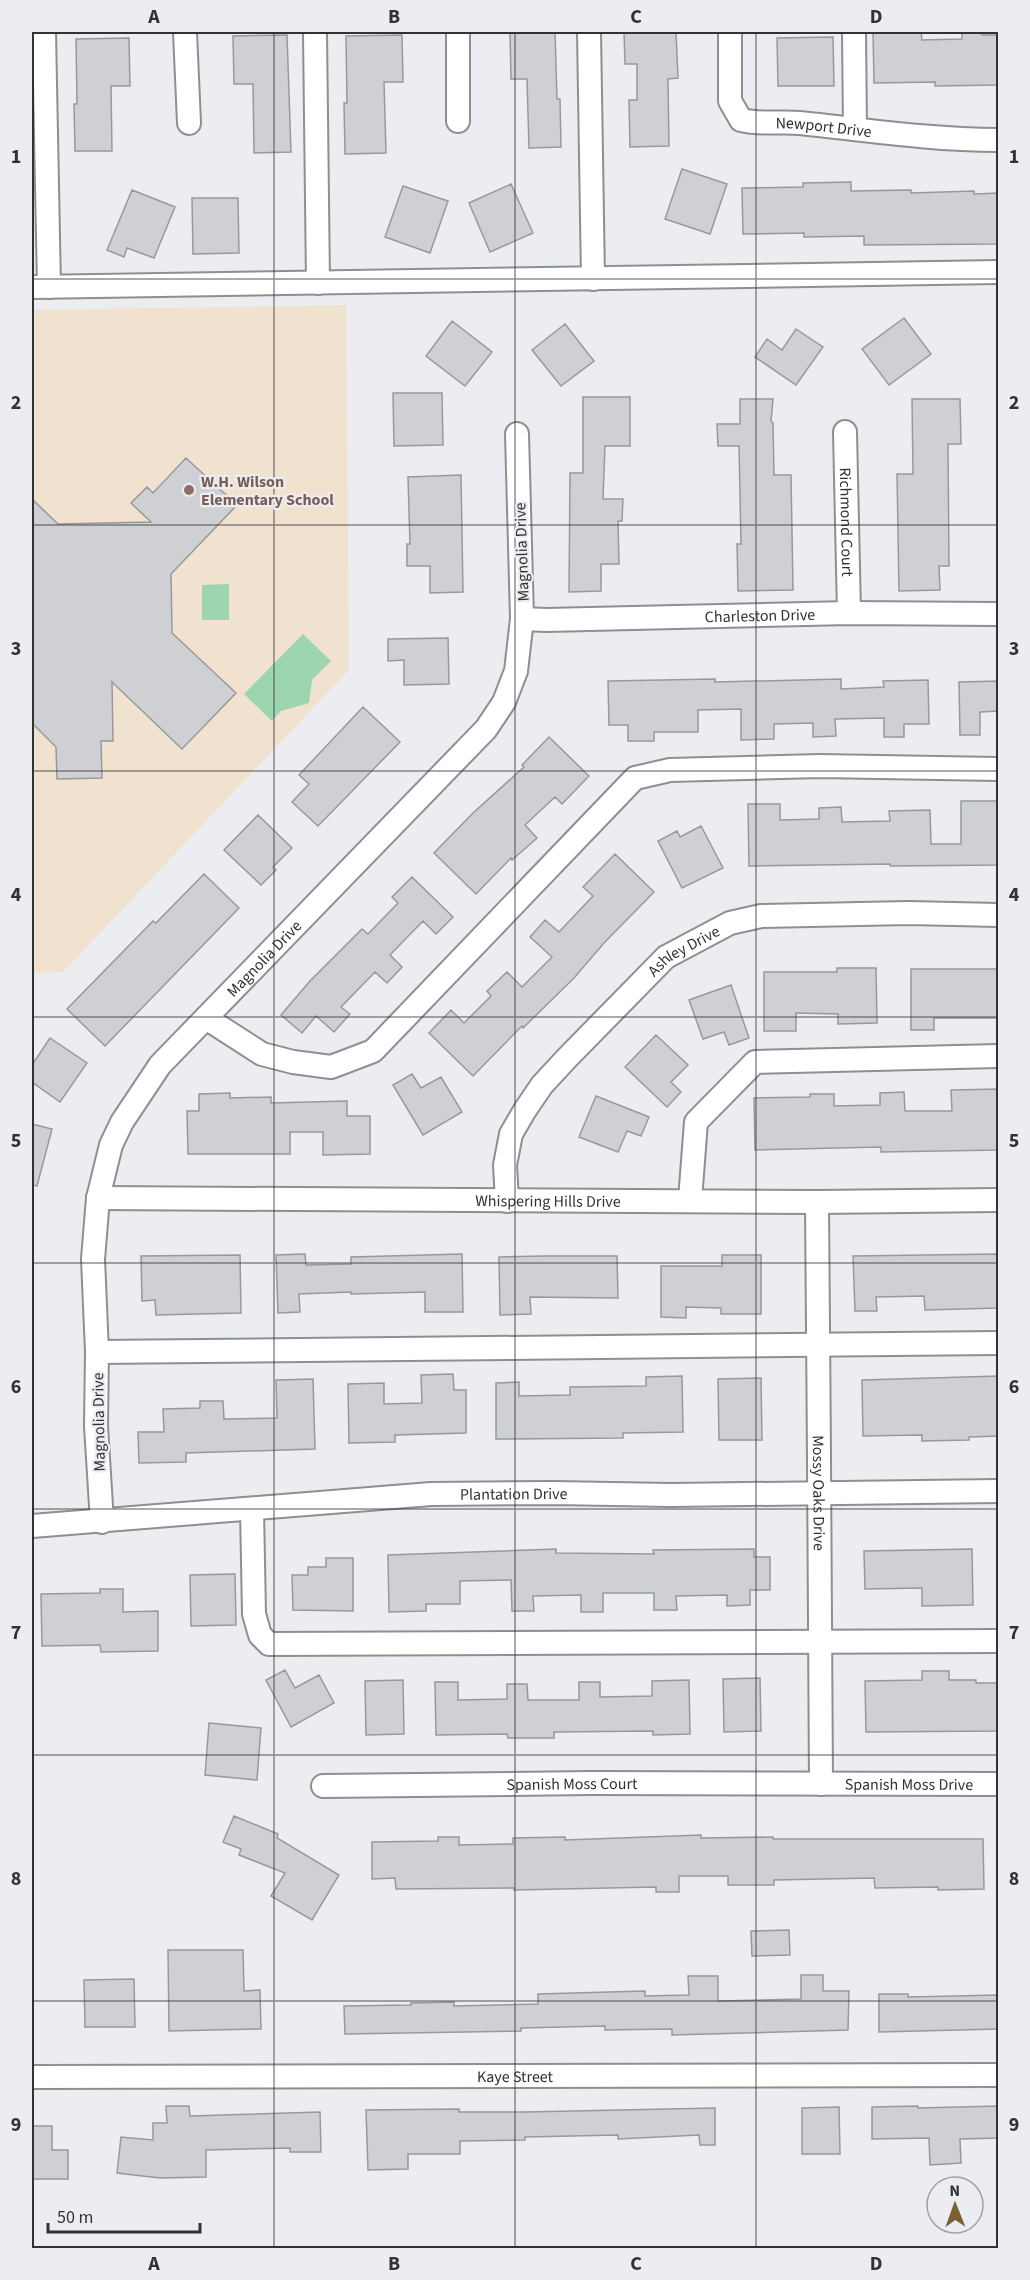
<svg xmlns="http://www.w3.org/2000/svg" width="1030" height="2280" font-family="'Source Sans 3',sans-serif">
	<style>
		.education { fill: #f1e1cf }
		.green { fill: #9dd5b0 }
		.building { fill: #ced0d3; stroke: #97999c; stroke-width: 1.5 }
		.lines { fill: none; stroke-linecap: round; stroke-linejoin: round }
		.minor-casing { stroke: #8d8f92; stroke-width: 26 }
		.minor { stroke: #fff; stroke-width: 22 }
		.grid { fill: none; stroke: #313233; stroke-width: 1.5; stroke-opacity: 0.55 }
		.education-dot { fill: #8d6e63; stroke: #ebedf1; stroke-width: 2 }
		.labels { text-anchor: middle; stroke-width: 4.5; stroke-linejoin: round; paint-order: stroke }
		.street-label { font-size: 16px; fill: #313233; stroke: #ebedf1 }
		.education-label { font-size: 16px; font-weight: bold; fill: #785e54; stroke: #ebedf1; text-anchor: start }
		.neatline { fill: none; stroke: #313233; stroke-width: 2 }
		.grid-label { font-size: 20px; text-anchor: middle; font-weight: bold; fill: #313233 }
	</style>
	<rect width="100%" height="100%" fill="#ebedf1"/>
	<path class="education" d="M346 305 349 670 63 972 32 973V310Z"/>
	<path class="green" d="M229 584V620H202V585Z
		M303 634 331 661 312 680 309 703 281 711 272 721 244 694Z"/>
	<path class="building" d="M555 32 557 99H560L561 147 529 148 527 79H511L510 33Z
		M624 32H676L678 78 668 79 669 146 630 147 629 100H637V64H625Z
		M873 32H921L922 40 962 39V32H982V35H999V85L935 86V82L874 83Z
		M287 35 291 152 254 153 253 84H234L233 36Z
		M402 35 403 82H384L386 153 345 154 344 103H347L346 36Z
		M833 37 834 86H778L777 38Z
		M129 38 130 86H111L112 151H75L74 104H77L76 39Z
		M682 169 727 184 710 234 665 219Z
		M851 182V191L911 190V193L974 191V194L999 193V244L864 245V236L804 237V233L743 234 742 188 803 187V183Z
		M511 184 533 233 490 252 469 203Z
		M403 186 448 201 430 253 385 237Z
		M132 190 175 207 154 258 127 248 124 257 107 250Z
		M192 198H238L239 253 193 254Z
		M904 318 931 354 889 385 862 349Z
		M452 321 492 352 465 386 426 356Z
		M565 324 594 361 561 386 532 350Z
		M796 329 823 347 796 385 755 357 767 339 782 350Z
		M393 393H442L443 445 394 446Z
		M583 397H630V446H605L603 499H623L622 521H618L619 564H601V591L569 592 570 473H583Z
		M740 399H773L771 421 773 423 774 475H791L793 590 738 591 737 544H741L739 446H718L717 424H740Z
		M912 399H960L961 444H948L949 566H939L940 590 899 591 897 474H913Z
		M186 458 237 505 171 574 172 633 236 693 182 749 112 682 113 741H101L102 778 57 779 56 747 32 723V499L58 524 151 522 131 503 147 487 153 493Z
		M461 475 463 592 430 593V566H407V544H410L408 477Z
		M448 638 449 684 404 685V660L388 661V639Z
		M715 679V682L841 679V689L884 687 883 681 928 680 929 724H904V737H884V718L835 719 836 736 813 737V723L774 724V739L741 740V709L698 710V732H654V741H628V725H609L608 681Z
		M999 681V711L980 712V735H960L959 682Z
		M363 707 400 742 318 826 292 802 309 784 299 775Z
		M549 737 589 776 562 804 555 797 525 825 537 838 512 860 511 858 476 894 434 853 473 813 524 767 522 765Z
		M961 801H999V865L890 866V864L749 866 748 804H780V820L819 819V808L841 807 842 822 890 821 889 811 930 810 931 844H961Z
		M258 815 292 848 273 867 276 870 261 885 224 850Z
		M701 826 723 868 682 888 658 841 677 831 680 837Z
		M615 854 654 892 604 943 574 978 523 1028 522 1026 473 1076 429 1033 451 1010 464 1023 491 996 487 991 507 972 522 987 552 957 530 937 545 920 559 932 593 896 583 887Z
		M204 874 239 908 105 1046 67 1009 153 921 156 923Z
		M412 877 453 917 436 934 423 921 390 955 402 967 387 983 375 972 341 1007 350 1014 334 1032 316 1016 302 1033 281 1015 310 981 362 929 368 934 398 903 392 897Z
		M837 968H876L877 1023 838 1024V1014L796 1013V1031H764V972H837Z
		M911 969H999V1018H934V1030H911Z
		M731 985 749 1038 729 1045 724 1032 703 1039 689 1000Z
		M656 1035 688 1065 671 1082 681 1092 667 1107 625 1067Z
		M50 1038 87 1063 60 1102 32 1082V1065Z
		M412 1074 421 1088 441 1077 462 1112 423 1135 393 1085Z
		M999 1089V1150L881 1152V1147L755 1150 754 1098 810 1097V1094H834V1106L880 1105V1093L904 1092 905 1111H952L951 1090Z
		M230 1093V1098L271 1097V1103L347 1101V1116H370V1154L323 1155V1132H290V1154H188L187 1111H199V1094Z
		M596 1096 649 1117 641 1136 627 1131 618 1152 579 1137Z
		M32 1124 52 1129 37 1186 32 1185Z
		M305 1254 306 1265 351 1264V1257L462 1254 463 1312H425V1292L351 1294V1292L299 1294 300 1312 278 1313 276 1255Z
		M999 1254V1308L925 1310 924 1296 876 1297 877 1311H855L853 1256Z
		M240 1255 241 1313 156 1315 155 1300 142 1301 141 1256Z
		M722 1255H761V1314H721V1308L686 1307V1318L661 1317V1266H722Z
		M543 1256H617L618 1298 530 1297 531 1314 500 1315 499 1257Z
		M453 1374 454 1390H466V1433L395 1435V1442L349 1443 348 1384 384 1383V1404L422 1403 421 1375Z
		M682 1376 683 1432 623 1433V1438L496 1439V1383L519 1382V1396L570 1395V1387L646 1386V1377Z
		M999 1376V1436L969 1437V1440L922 1441V1435L863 1436 862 1380Z
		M761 1378 762 1440H719L718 1379Z
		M313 1379 315 1449 186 1453V1462L139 1463 138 1432H164L163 1409 200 1408V1401H223L224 1419 277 1418 276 1380Z
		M556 1549V1553L654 1554 653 1550 754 1549V1557H770V1590H750V1605L727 1606V1595L676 1596 677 1610H654V1593H603V1612H581V1595L533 1596 534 1611H512L511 1580 460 1581V1604H426V1611L389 1612 388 1555Z
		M972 1549 973 1605 922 1606V1588L865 1589 864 1551Z
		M326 1558H353V1611L293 1610 292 1575H308V1567H326Z
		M235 1574 236 1625 191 1626 190 1575Z
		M100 1589H123V1612L158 1611V1651L101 1652 100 1645 42 1646 41 1594 100 1593Z
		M285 1670 295 1688 319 1675 334 1703 291 1727 266 1680Z
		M922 1671H949V1680H976V1683H999V1731L866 1732 865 1681 922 1680Z
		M760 1678 761 1731 724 1732 723 1679Z
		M403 1680 404 1734 366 1735 365 1681Z
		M689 1680 690 1734 653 1735V1731L554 1732V1738H508L507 1734 436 1735 435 1682H458V1700L507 1699V1684H527L528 1700H579V1682H600V1697L652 1696V1681Z
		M209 1723 261 1728 257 1780 205 1775Z
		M234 1816 278 1834 277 1838 339 1875 312 1920 271 1896 285 1873 239 1855 241 1849 223 1842Z
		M701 1835V1838L773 1837V1839H983L984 1889 938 1890V1887L875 1888 874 1878 774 1880V1885H728V1876H679V1892H656V1887L514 1890V1888L396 1889 395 1878 372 1879V1842L438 1841V1837H459V1845L513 1844V1838L565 1837V1840Z
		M789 1930 790 1955 752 1956 751 1931Z
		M168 1950H243L244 1991 260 1990 261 2029 169 2031Z
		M801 1975H823V1991H849L848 2030 672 2035V2029L605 2030V2026L521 2028V2031L345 2034 344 2006 411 2005V2003L454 2002V2006L538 2004V1994L645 1991V1996L689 1995 688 1976H718V2001L801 1999Z
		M134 1979 135 2027H85L84 1980Z
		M879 1994H908V1997L999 1995V2029L879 2032Z
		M166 2106H189L190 2116 320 2112 321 2152H290V2148L206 2150V2177L160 2178 117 2173 121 2137 153 2140V2123H167Z
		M918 2106V2108L999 2106V2138L960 2139 961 2163 930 2165 929 2138 872 2139V2107Z
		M839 2107 840 2154H802V2108Z
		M715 2108V2145H700L699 2135 618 2139V2135L525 2137V2140L460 2141V2154H408V2169L368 2170 366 2110 459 2109V2112H525Z
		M32 2126H52V2150H68V2179H32Z"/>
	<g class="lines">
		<g class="minor-casing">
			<g id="minor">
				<path d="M44 32 49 287"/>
				<path d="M185 32 189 123"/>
				<path d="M315 32 318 283"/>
				<path d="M458 32V121"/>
				<path d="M589 32 593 279"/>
				<path id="s1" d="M730 32V101L741 120C762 125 779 121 800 123 866 130 932 140 998 140"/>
				<path d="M854 32 855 129"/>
				<path d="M32 287 998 272"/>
				<path id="s2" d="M845 432 849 613"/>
				<path id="s3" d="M522 619 546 620 849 613 998 614"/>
				<path d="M206 1018 262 1054 293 1062 331 1067 373 1051 635 778 670 770 820 766 998 769"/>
				<path id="s4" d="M98 1198 817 1202 998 1200"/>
				<path d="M690 1200 696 1122 755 1062 998 1056"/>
				<path id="s5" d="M507 1201 505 1165 511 1134 525 1110 542 1085 567 1058 666 957 730 923 761 916 909 913 998 915"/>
				<path id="s6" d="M817 1202C818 1396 821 1590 821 1784"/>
				<path d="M97 1352 998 1343"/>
				<path d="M252 1509 254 1614 260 1635 269 1644 998 1641"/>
				<path id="s7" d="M102 1522 96 1426 97 1352 93 1259 98 1198 111 1145 122 1122 160 1065 486 729 504 702 516 671 522 619 517 434"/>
				<path id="s8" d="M32 1526 431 1494 554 1493 671 1495 998 1491"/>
				<path id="s9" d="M323 1786 591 1783 998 1784"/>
				<path id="s10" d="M32 2077 998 2075"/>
			</g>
		</g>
		<use href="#minor" class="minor"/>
	</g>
	<path class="grid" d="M274 32V2248M515 32V2248M756 32V2248M32 279H998M32 525H998M32 771H998M32 1017H998M32 1263H998M32 1509H998M32 1755H998M32 2001H998"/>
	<circle class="education-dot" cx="189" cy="490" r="6"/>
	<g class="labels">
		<g class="street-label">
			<text dy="6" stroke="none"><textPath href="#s1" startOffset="174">Newport Drive</textPath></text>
			<text dy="6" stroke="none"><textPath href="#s2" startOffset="90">Richmond Court</textPath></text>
			<text transform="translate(521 552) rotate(-92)" y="6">Magnolia Drive</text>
			<text dy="6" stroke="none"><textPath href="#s3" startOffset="238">Charleston Drive</textPath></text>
			<text dy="6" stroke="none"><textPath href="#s5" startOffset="322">Ashley Drive</textPath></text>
			<text dy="6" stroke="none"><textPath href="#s7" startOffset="622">Magnolia Drive</textPath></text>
			<text dy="6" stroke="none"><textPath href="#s4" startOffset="450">Whispering Hills Drive</textPath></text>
			<text transform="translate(98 1422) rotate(-91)" y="6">Magnolia Drive</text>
			<text dy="6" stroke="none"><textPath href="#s6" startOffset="291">Mossy Oaks Drive</textPath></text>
			<text dy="6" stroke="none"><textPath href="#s8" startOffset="483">Plantation Drive</textPath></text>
			<text dy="6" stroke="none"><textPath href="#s9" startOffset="249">Spanish Moss Court</textPath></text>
			<text dy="6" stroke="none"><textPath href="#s9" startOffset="586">Spanish Moss Drive</textPath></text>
			<text dy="6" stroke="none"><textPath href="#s10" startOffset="483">Kaye Street</textPath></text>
		</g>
		<g class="education-label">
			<text x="201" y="487">W.H. Wilson<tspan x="201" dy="18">Elementary School</tspan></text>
		</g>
	</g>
	<rect width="1030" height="2280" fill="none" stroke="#ebedf1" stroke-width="66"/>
	<g transform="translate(955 2205) rotate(359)"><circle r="28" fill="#ebedf1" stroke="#a1a2a5" stroke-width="1.5"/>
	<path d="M0-4.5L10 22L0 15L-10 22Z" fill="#796132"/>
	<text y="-9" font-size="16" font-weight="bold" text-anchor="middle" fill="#313233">N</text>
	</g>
	<path d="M48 2223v9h152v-9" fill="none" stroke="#313233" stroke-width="3"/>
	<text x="57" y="2223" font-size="18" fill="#313233" stroke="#ebedf1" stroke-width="4.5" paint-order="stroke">50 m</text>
	<rect x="33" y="33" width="964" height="2214" class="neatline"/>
	<g class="grid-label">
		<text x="154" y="23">A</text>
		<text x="394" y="23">B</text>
		<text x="636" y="23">C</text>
		<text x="876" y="23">D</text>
		<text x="16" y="163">1</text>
		<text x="1014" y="163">1</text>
		<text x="16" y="409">2</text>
		<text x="1014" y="409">2</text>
		<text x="16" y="655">3</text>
		<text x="1014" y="655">3</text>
		<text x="16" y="901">4</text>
		<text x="1014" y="901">4</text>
		<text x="16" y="1147">5</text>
		<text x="1014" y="1147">5</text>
		<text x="16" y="1393">6</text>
		<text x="1014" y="1393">6</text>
		<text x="16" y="1639">7</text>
		<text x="1014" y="1639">7</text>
		<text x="16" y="1885">8</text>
		<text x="1014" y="1885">8</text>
		<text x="16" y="2131">9</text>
		<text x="1014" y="2131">9</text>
		<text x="154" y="2270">A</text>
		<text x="394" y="2270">B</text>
		<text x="636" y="2270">C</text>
		<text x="876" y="2270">D</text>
	</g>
</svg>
